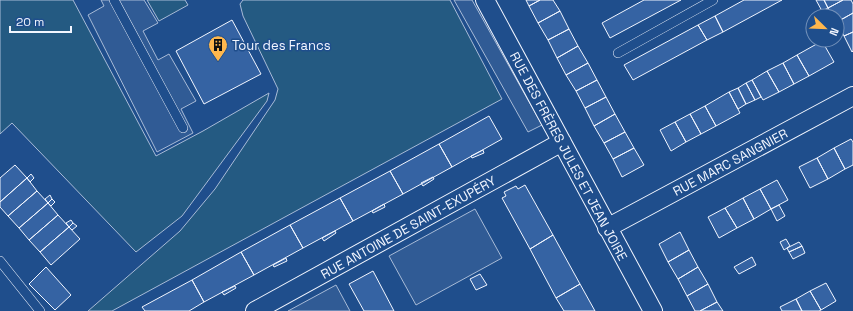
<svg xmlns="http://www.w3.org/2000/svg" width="853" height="311" font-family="'Space Grotesk',sans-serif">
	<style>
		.green { fill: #245a82; stroke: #a8bbd7 }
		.parking { fill: #305b95; stroke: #a8bbd7 }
		.building { fill: #3563a3; stroke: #f2f6ff }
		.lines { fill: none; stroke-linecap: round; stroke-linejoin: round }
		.lane-casing { stroke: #f2f6ff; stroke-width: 10 }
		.street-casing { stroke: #f2f6ff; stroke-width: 20 }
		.lane { stroke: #1f4e8c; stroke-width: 9 }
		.street { stroke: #1f4e8c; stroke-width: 18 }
		.labels { text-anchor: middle; stroke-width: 3; stroke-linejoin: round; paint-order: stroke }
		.poi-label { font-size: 13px; fill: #f2f6ff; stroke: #1f4e8c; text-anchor: start }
		.street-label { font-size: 13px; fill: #f2f6ff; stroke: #1f4e8c }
	</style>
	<rect width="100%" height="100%" fill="#1f4e8c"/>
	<path class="green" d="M0 0H73L156 156 203 131 269 93 267 101 182 216 136 252 12 123 0 134Z
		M147 0H185L188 5 159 21Z
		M243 0H450L502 99 112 311H88L180 231 215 189 275 100 278 89 243 16 240 4Z"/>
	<path class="parking" d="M101 0H144L158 23 143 31 158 60 169 54 196 101 181 109 193 133 157 152 88 15 104 6Z
		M454 0H472L542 125 528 132Z
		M475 209 502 258 416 305 389 256Z
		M336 285 350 311H288Z"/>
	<path class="building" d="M526 0H540L529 6Z
		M540 0H553L560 11 538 23 529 6Z
		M644 0H681L610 38 602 23Z
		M744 0H782L723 32 715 16Z
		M816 0H824L828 8 822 11Z
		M824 0H843L828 8Z
		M843 0H851L853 4V13L837 22V16H833L828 8Z
		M560 11 569 29 548 40 538 23Z
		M853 13V32L844 36 837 22Z
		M715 16 723 32 707 40 698 25Z
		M232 20 261 74 204 104 176 51Z
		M698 25 707 40 633 80 624 65Z
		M569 29 578 46 557 58 548 40Z
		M853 32V51L852 52 844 36Z
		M822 41 834 62 809 76 797 55Z
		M578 46 588 63 566 75 557 58Z
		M797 55 809 76 794 84 783 63Z
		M588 63 597 80 576 91 566 75Z
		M783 63 794 84 779 92 767 71Z
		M767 71 779 92 763 100 752 80Z
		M597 80 606 97 585 108 576 91Z
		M752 80 761 97 755 100 746 83Z
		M746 83 755 100 746 104 738 88Z
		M738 88 746 104 738 109 729 92Z
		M729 92 740 113 716 126 705 106Z
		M606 97 615 114 594 126 585 108Z
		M705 106 716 126 701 134 690 114Z
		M615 114 625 132 604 143 594 126Z
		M690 114 701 134 686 142 675 122Z
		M489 116 502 139 452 167 439 144Z
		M675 122 686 142 671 151 660 130Z
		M625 132 634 148 613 159 604 143Z
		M851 139 853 142V165L845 169 834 148Z
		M439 144 452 167 403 194 390 171Z
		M634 148 644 165 622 177 613 159Z
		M834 148 845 169 828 179 817 158Z
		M483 150 484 153 472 158 471 156Z
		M817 158 828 179 810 188 799 167Z
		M15 165 27 178 0 202V178Z
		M390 171 403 194 353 221 340 198Z
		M31 174 34 178 30 182 27 178Z
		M433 177 434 179 423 186 421 183Z
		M27 178 37 191 8 216 0 207V202Z
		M777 180 788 200 771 209 760 189Z
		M525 185 553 235 530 249 502 198 506 196 504 192 516 186 518 189Z
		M760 189 771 209 754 219 743 198Z
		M37 191 48 203 19 228 8 216Z
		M50 195 52 199 48 203 45 199Z
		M340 198 353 221 303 248 290 225Z
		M743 198 754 219 737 228 725 208Z
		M52 199 55 202 51 206 48 203Z
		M48 203 58 215 29 240 19 228Z
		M384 204 385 207 373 213 372 211Z
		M779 205 785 216 777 221 771 209Z
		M725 208 737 228 719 238 708 217Z
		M58 215 69 227 40 252 29 240Z
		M71 220 73 223 69 227 66 223Z
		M73 223 77 226 72 230 69 227Z
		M290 225 303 248 254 275 241 252Z
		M69 227 80 239 51 265 40 252Z
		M335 231 336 233 324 241 322 238Z
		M680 232 689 250 668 262 659 244Z
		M553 235 580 284 556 298 530 249Z
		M786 239 790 246 784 250 780 242Z
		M799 242 802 246 789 252 787 248Z
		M802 246 805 253 793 259 789 252Z
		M689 250 698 267 678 279 668 262Z
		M241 252 254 275 204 302 192 280Z
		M752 257 756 265 739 274 734 267Z
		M286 258 287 261 274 267 273 265Z
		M46 267 71 295 55 310 29 284Z
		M698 267 708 284 687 296 678 279Z
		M373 271 394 311H364L349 284Z
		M480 274 487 285 476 290 470 279Z
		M192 280 204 302 189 311H145L142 307Z
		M826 283 836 301 821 310 810 291Z
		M580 284 595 311H564L556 298Z
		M708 284 717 302 700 311H695L687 296Z
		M235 286 236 288 224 295 222 292Z
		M810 291 821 310 819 311H802L796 299Z
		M796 299 802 311H782L780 307Z
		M717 302 723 311H700Z"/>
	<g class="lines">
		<g class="lane-casing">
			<path id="lane" d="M114 0 183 128
				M618 53 713 0
				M0 261 40 311"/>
		</g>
		<g class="street-casing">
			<path id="street" d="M485 0 653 311
				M607 228 853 96
				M255 311 562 142"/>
		</g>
		<use href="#lane" class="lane"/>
		<use href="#street" class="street"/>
	</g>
	<defs>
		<g id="building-pin" transform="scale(1)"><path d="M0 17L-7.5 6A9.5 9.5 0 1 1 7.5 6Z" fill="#ffb74d" stroke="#1f4e8c"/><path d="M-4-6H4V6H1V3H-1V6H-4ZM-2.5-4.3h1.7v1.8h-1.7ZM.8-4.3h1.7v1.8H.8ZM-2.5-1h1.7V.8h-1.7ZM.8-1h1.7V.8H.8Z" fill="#111"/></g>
	</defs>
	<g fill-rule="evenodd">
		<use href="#building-pin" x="218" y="45"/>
	</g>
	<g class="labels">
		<g class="poi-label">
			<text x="232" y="50">Tour des Francs</text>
		</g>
		<g class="street-label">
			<text transform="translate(569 156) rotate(62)" y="5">RUE DES FRÈRES JULES ET JEAN JOIRE</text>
			<text transform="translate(730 162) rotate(-28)" y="5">RUE MARC SANGNIER</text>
			<text transform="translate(408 227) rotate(-29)" y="5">RUE ANTOINE DE SAINT-EXUPÉRY</text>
		</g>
	</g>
	<g transform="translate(825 28) rotate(113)"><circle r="19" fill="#1f4e8c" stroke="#7391ba"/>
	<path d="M0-3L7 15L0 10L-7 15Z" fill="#ffb74d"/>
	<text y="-6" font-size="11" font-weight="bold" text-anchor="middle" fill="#f2f6ff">N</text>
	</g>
	<path d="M10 26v6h61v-6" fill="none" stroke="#f2f6ff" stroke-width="2"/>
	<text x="16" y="26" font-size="12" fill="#f2f6ff" stroke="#1f4e8c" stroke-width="3" paint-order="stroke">20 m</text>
</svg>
